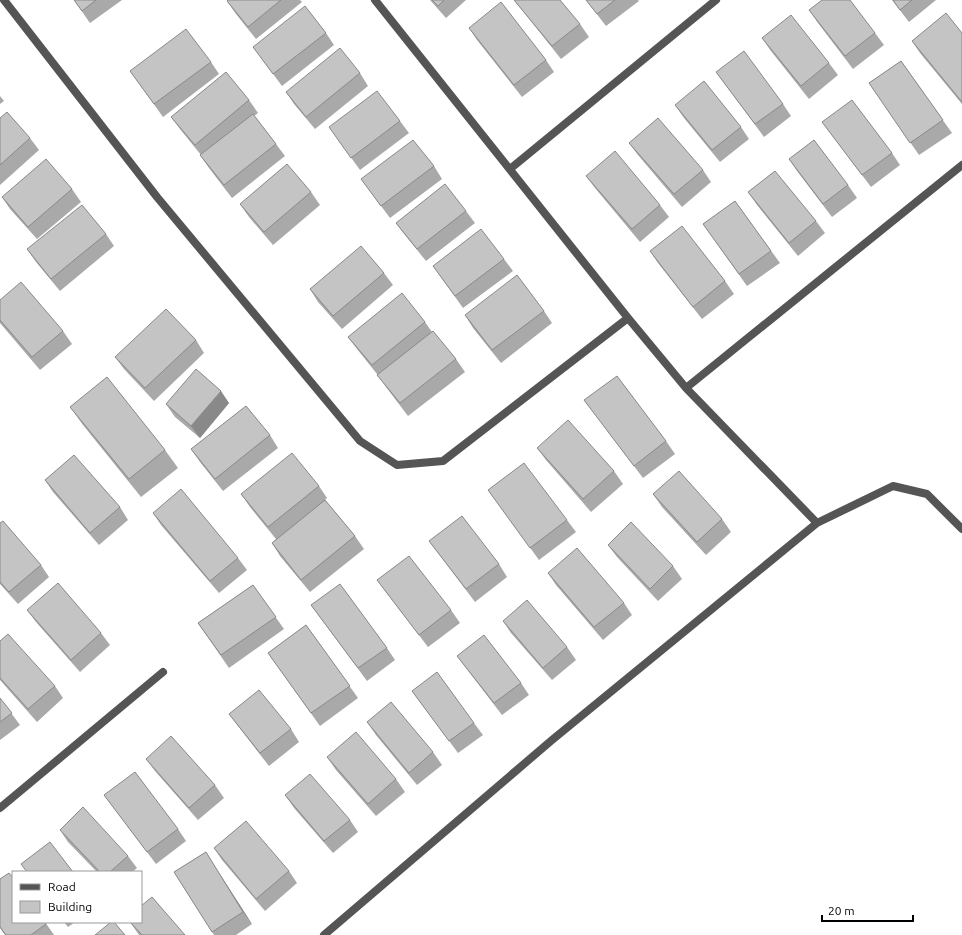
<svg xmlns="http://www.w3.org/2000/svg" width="962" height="935" font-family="Ubuntu,sans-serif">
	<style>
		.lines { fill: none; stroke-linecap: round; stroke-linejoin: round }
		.street { stroke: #555; stroke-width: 8 }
		.wall { fill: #a9a9a9 }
		.shaded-wall { fill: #898989 }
		.building { fill: #c4c4c4; stroke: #898989 }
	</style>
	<rect width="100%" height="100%" fill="#fff"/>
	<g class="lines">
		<path class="street" d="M4 0 157 197 360 441 397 465 443 461 628 318
			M375 0 628 318 686 388 817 523
			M510 169 716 0
			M686 388 962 165
			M0 808 163 672
			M324 935 552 740 817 523 893 486 927 494 962 529"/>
	</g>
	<path class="wall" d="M74 0H122L90 23Z
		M228 0H300L302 2 256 39 236 14 227 1Z
		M430 0H466L446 18Z
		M514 0H560L580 24 589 37 561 59Z
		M586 0H638L639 1 606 26Z
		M892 0H936L909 22Z
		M809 10 875 33 884 45 853 69 818 23Z
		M469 28 546 60 554 72 522 97 477 40Z
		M326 33 334 45 282 86 253 47Z
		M962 33V104L920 53 912 41Z
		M762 38 829 63 838 75 809 99 771 51Z
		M901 61 952 133 919 155 869 83Z
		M211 62 219 74 163 117 130 71Z
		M716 72 783 104 791 116 764 137Z
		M360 73 368 86 315 129 294 104 286 92Z
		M0 96 4 101 0 104Z
		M249 100 258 113 254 116 276 144 285 156 232 198 209 168 200 155H201L180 129 171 117Z
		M675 105 741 127 749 139 720 162 684 118Z
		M0 118 30 138 39 150 0 185Z
		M400 121 409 133 360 170 329 127Z
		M822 122 892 153 900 165 871 187Z
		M629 143 703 170 711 182 682 207 638 155Z
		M789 159 848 185 857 198 832 217 797 171Z
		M434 166 442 179 390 218 361 179Z
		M586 176 660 205 669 217 640 242 595 188Z
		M72 189 81 202 37 239 10 209 2 197Z
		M311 192 320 205 273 245 249 217 240 204Z
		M748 192 816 221 825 233 798 256 757 205Z
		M735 201 780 263 747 286 703 224Z
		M466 211 475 223 426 261 405 235 396 223Z
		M106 234 114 246 60 291 36 262 27 249Z
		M650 251 725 281 734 294 702 319 658 263Z
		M504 259 513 271 463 308 433 266Z
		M384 273 393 285 342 329 318 302 310 289Z
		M0 300 63 331 72 344 40 370 0 323Z
		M544 311 552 323 501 363 473 328 465 315Z
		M425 322 432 332 456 359 465 372 408 416 386 387 377 374 357 349 348 337Z
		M196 340 204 353 154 401 124 369 115 357Z
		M584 400 666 441 675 454 643 478Z
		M229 403 200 438 175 417 166 404Z
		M70 407 165 450 178 468 141 497 83 425Z
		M270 435 278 448 223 491 200 462 191 449Z
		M537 448 614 471 623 484 591 512 546 460Z
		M45 480 120 507 128 520 99 545 53 492Z
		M319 486 327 498 325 500 355 536 364 549 310 592 280 556 272 543 276 539 250 507 241 494Z
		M488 490 567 520 576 532 539 560Z
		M653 494 722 519 731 532 706 555 662 507Z
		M153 513 238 558 247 570 219 593 161 525Z
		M0 523 41 565 49 577 18 604 0 584Z
		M429 541 499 564 507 577 475 602Z
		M608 545 673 566 682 579 658 601 617 557Z
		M548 573 624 603 632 615 603 640 556 585Z
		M377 580 451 610 460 623 428 647 386 592Z
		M253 585 284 629 229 668 198 623Z
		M311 605 387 648 395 660 367 681Z
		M27 610 101 633 110 645 80 672 36 622Z
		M503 621 567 647 576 660 552 680 511 633Z
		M306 625 358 698 320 726 268 653Z
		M0 641 55 686 63 698 37 722 0 680Z
		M457 656 521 683 529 695 502 715 466 668Z
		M412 691 474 723 483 735 458 753Z
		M0 698 20 725 0 740Z
		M229 714 291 729 299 742 269 766 238 726Z
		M367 722 433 752 442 765 417 785 376 735Z
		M327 757 396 779 405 792 376 816 336 770Z
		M146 759 215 785 224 798 198 820 155 771Z
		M104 795 178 829 186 841 156 864Z
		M285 795 350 820 358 832 333 853 294 808Z
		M60 830 128 856 137 868 132 872H97L68 842Z
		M214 848 289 871 297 883 265 911 222 860Z
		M206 852 214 865 252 924 236 935H214L174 872Z
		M0 879 45 922 54 935H5L0 928Z
		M64 922H75L68 927Z
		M130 922H141L185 935H139Z"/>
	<path class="shaded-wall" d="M221 391 229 403 200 438 191 426Z
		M206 852 214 865 252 924 243 912Z"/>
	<path class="building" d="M74 0H96L82 11Z
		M228 0H281L248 27 227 1Z
		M432 0H444L438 6Z
		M514 0H560L580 24 552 46Z
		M586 0H615L597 14Z
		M822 0H850L875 33 845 56 809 10Z
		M893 0H912L900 10Z
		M501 2 546 60 514 85 469 28Z
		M305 6 326 33 273 74 253 47Z
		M946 13 962 33V102L912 41Z
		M791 15 829 63 801 86 762 38Z
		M186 29 211 62 154 104 130 71Z
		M340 48 360 73 306 117 286 92Z
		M744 51 783 104 755 124 716 72Z
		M901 61 943 120 910 143 869 83Z
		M226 72 249 100 195 145 171 117Z
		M704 81 741 127 712 150 675 105Z
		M377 91 400 121 351 158 329 127Z
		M852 100 892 153 862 175 822 122Z
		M7 112 30 138 0 165V118Z
		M253 114 276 144 224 185 200 155Z
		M658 118 703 170 674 194 629 143Z
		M413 140 434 166 381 206 361 179Z
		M814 140 848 185 823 204 789 159Z
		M615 151 660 205 632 229 586 176Z
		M46 159 72 189 28 227 2 197Z
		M287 164 311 192 264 232 240 204Z
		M775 171 816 221 789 243 748 192Z
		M445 184 466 211 417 249 396 223Z
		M735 201 771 251 739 274 703 224Z
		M82 205 106 234 51 279 27 249Z
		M682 226 725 281 693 307 650 251Z
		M481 229 504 259 455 296 433 266Z
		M361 246 384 273 333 316 310 289Z
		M517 275 544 311 492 350 465 315Z
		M21 282 63 331 32 357 0 320V300Z
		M402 293 425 322 372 365 348 337Z
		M166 309 196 340 145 388 115 357Z
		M433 331 456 359 400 403 377 375Z
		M196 369 221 391 191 426 166 404Z
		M617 376 666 441 634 466 584 400Z
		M107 377 165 450 129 479 70 407Z
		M246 406 270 435 215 479 191 449Z
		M568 420 614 471 583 499 537 448Z
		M292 453 319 486 268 527 241 494Z
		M74 455 120 507 90 533 45 480Z
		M524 463 567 520 530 548 488 490Z
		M679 471 722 519 697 542 653 494Z
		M181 489 238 558 210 581 153 513Z
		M325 500 355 536 301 580 272 543Z
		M462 516 499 564 466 589 429 541Z
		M3 521 41 565 9 592 0 582V523Z
		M631 522 673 566 650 589 608 545Z
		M577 548 624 603 594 627 548 573Z
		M409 556 451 610 419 635 377 580Z
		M58 583 101 633 71 660 27 610Z
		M340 584 387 648 358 668 311 605Z
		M253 585 276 617 221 655 198 623Z
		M527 600 567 647 543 668 503 621Z
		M306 625 350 686 311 713 268 653Z
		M8 634 55 686 28 709 0 678V641Z
		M484 635 521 683 494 703 457 656Z
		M437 672 474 723 449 741 412 691Z
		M259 690 291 729 260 753 229 714Z
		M0 698 12 713 0 722Z
		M391 702 433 752 409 773 367 722Z
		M356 732 396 779 368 804 327 757Z
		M171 736 215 785 189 808 146 759Z
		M135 772 178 829 147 852 104 795Z
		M310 774 350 820 324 841 285 795Z
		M83 807 128 856 110 872H100L60 830Z
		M246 821 289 871 256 899 214 848Z
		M50 842 73 872H27L21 864Z
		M206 852 243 912 212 932 174 872Z
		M9 873 13 878V922H45L46 924 31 935H6L0 927V879Z
		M152 897 185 935H142L130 922H141V906Z
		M111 922H114L125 935H95Z"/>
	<rect x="12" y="871" width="130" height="52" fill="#ffffff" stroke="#999999"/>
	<rect x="20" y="884" width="20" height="6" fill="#555555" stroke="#999999"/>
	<text x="48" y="891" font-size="12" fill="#000000">Road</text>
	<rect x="20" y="901" width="20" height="12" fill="#c4c4c4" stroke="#999999"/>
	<text x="48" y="911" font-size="12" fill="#000000">Building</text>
	<path d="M822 915v6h91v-6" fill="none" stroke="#000000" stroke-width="2"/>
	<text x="828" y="915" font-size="12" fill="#000000" stroke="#ffffff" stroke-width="3" paint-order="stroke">20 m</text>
</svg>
